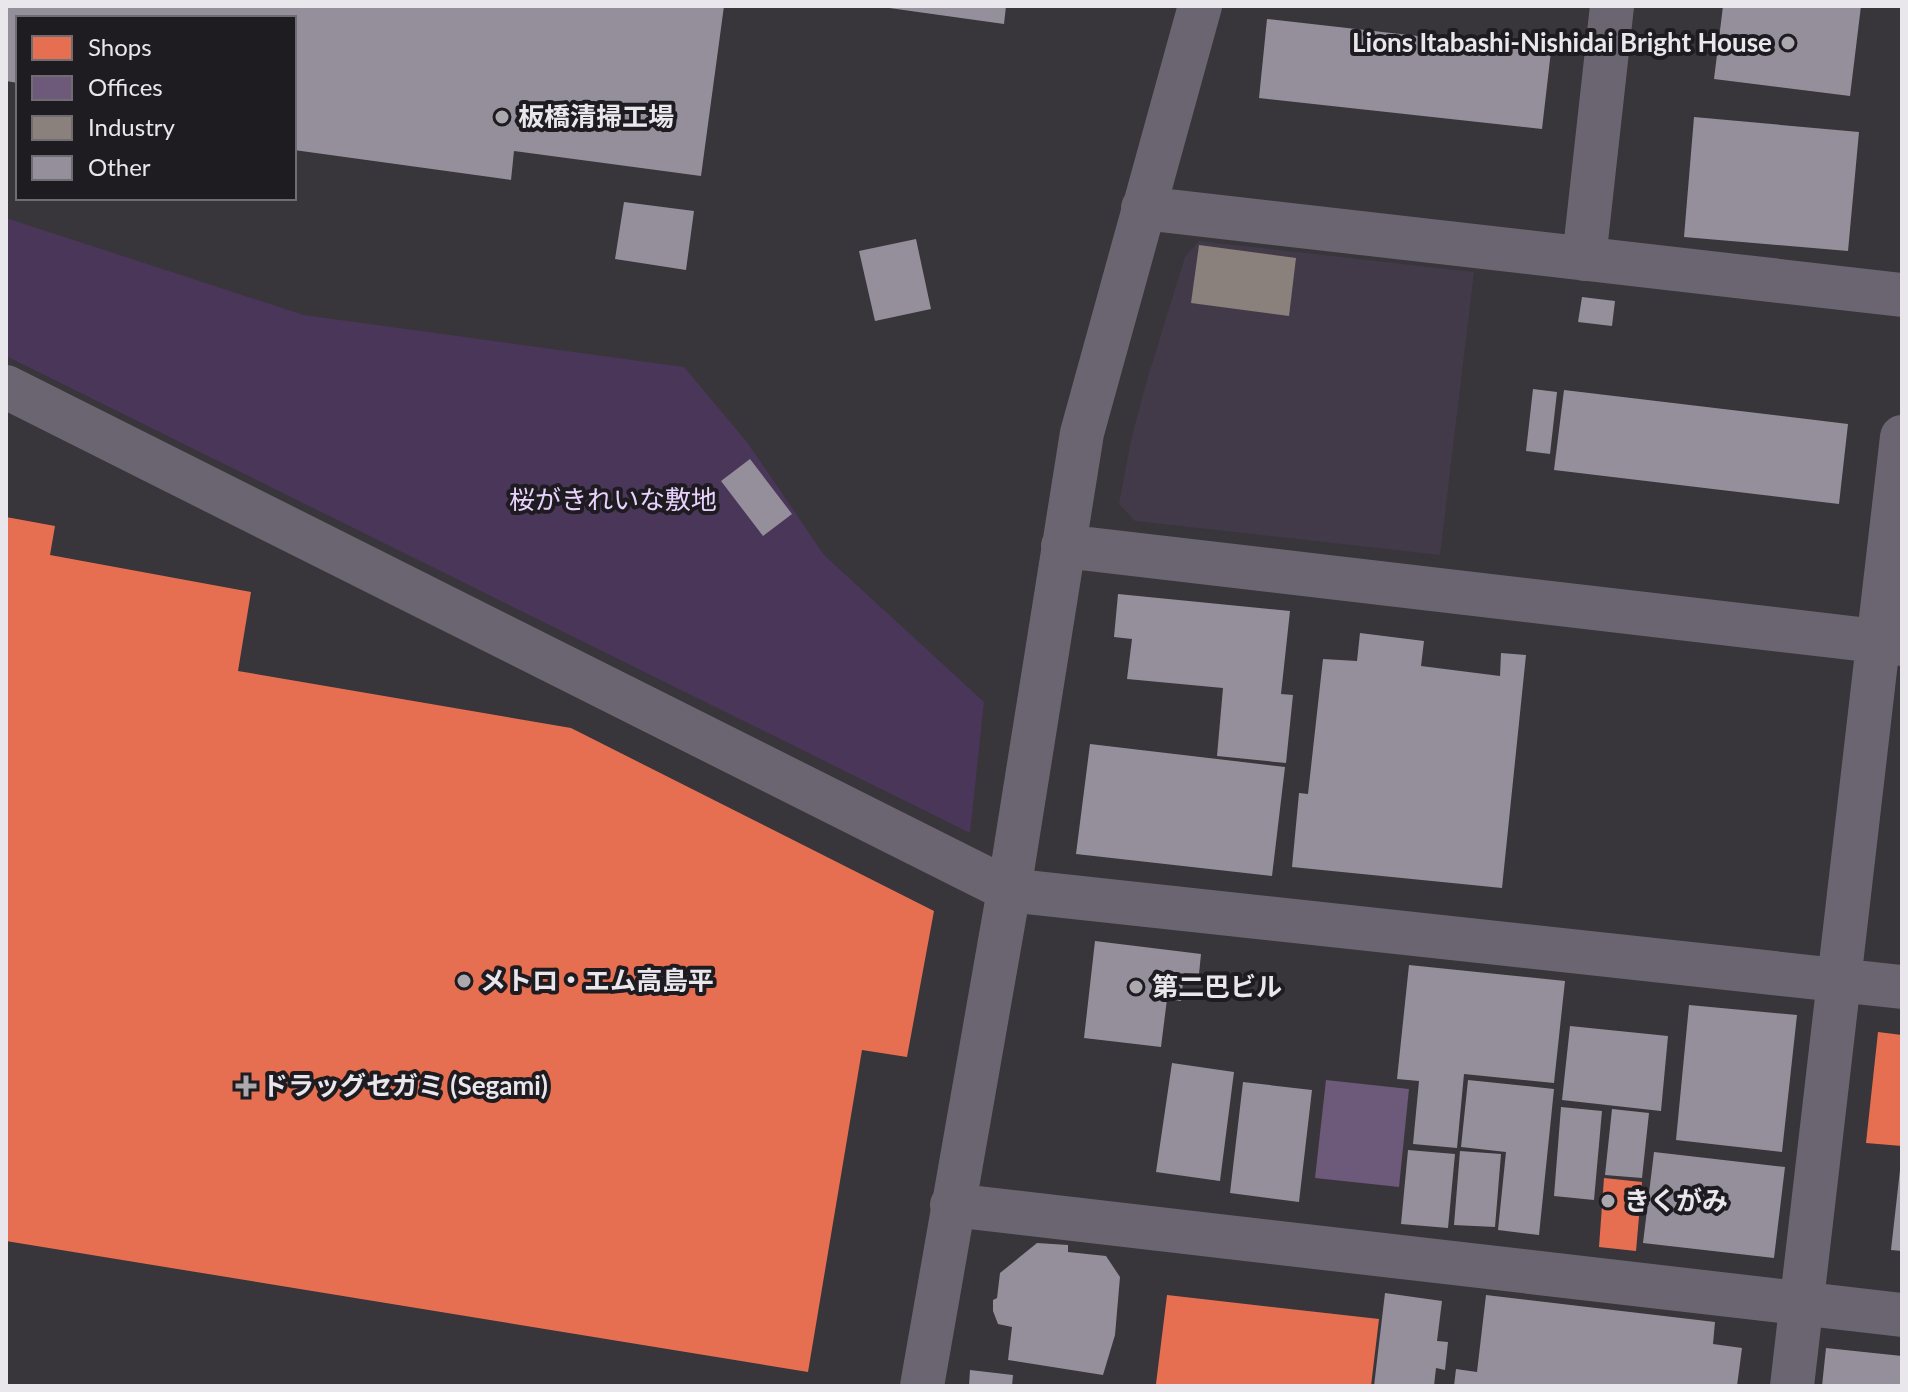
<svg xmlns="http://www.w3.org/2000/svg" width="1908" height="1392" font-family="Lato,'Noto Sans JP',sans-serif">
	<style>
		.built { fill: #423a49 }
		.green { fill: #493659 }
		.shops { fill: #e76f51 }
		.offices { fill: #6d597a }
		.industry { fill: #8a817c }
		.building { fill: #958f9b }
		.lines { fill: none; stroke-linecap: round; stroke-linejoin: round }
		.minor { stroke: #6b6571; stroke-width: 44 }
		.poi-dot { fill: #aba8ae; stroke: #1e1c20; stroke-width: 3 }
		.labels { text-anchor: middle; stroke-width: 8; stroke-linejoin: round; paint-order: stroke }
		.poi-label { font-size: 26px; font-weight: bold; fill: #e9e6ec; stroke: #1e1c20; text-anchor: start }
		.park-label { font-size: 26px; fill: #e9d2fe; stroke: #1e1c20 }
	</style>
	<rect width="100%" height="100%" fill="#38353b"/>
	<path class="built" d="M1199 241 1474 272 1440 555 1135 521 1119 504 1131 440 1147 380 1185 257Z"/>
	<path class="green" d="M6 218 304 315 684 367 747 442 824 555 984 702 970 833 6 356Z"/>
	<path class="shops" d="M6 517 55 526 50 555 251 592 238 671 571 728 934 911 907 1057 862 1050 808 1372 6 1241Z
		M1878 1032 1902 1035V1146L1866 1143Z
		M1604 1178 1642 1182 1636 1251 1599 1247Z
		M1167 1295 1379 1319 1371 1386 1156 1384Z"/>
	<path class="offices" d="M1326 1080 1409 1089 1399 1187 1315 1178Z"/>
	<path class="industry" d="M1199 245 1296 258 1289 316 1191 303Z"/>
	<path class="building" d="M6 6H724L701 176 514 151 511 180 294 150V18H18V83L6 81Z
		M875 6H1006L1004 24Z
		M1723 6H1861L1850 96 1714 79Z
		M1267 19 1551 51 1542 129 1259 98Z
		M1694 117 1859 132 1848 251 1684 237Z
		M624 202 694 211 686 270 615 259Z
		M916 239 931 309 875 321 859 251Z
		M1582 297 1615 301 1612 326 1578 322Z
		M1533 389 1557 392 1550 454 1526 451Z
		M1564 390 1848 424 1839 504 1554 470Z
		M750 459 792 514 763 536 721 481Z
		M1118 594 1290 611 1281 694 1293 695 1286 763 1217 756 1223 688 1127 679 1132 639 1114 637Z
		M1360 633 1424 641 1421 666 1500 676 1501 653 1526 655 1502 888 1292 867 1299 793 1308 794 1323 659 1357 661Z
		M1090 744 1285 767 1272 876 1076 854Z
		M1095 941 1201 954 1199 974 1184 973 1181 1001 1167 999 1161 1047 1084 1038Z
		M1409 965 1565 981 1554 1083 1464 1074 1457 1148 1413 1144 1419 1081 1397 1079Z
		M1689 1005 1797 1015 1782 1152 1676 1140Z
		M1570 1026 1668 1036 1661 1111 1562 1100Z
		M1172 1063 1234 1072 1220 1181 1156 1172Z
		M1468 1080 1554 1089 1539 1235 1498 1230 1506 1152 1461 1147Z
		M1243 1082 1312 1090 1299 1202 1230 1193Z
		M1561 1107 1602 1111 1594 1200 1554 1196Z
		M1612 1109 1649 1113 1642 1178 1605 1175Z
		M1408 1150 1455 1154 1448 1228 1401 1224Z
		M1460 1151 1501 1154 1495 1227 1454 1225Z
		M1654 1152 1785 1167 1774 1258 1643 1243Z
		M1900 1170 1902 1171V1251L1891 1250Z
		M1037 1243 1068 1245V1252L1106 1256 1120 1277 1115 1335 1103 1375 1008 1360 1012 1327 998 1324 993 1311V1300L997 1298 1000 1273Z
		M1385 1293 1442 1301 1437 1341 1448 1342 1445 1370 1436 1368 1434 1386H1374Z
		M1486 1295 1715 1322 1713 1344 1742 1348 1737 1386H1454L1456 1369 1477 1372Z
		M1826 1348 1902 1356V1386H1822Z
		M970 1370 1013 1375 1012 1386H969Z"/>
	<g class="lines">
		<path class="minor" d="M1143 208 1902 295
			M1584 259 1612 6
			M6 387 1009 890 1902 987
			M1063 546 1902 644
			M952 1205 1902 1315
			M922 1386 1009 890 1082 433 1200 6
			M1792 1386 1902 437"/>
	</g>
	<g class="poi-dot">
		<circle cx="1788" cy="43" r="8"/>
		<circle cx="502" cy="117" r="8"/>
		<circle cx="464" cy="981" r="8"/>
		<circle cx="1136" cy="987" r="8"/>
		<path d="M242 1074h8v8h8v8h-8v8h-8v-8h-8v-8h8z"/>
		<circle cx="1608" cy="1201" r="8"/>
	</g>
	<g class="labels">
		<g class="poi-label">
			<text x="1772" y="52" text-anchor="end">Lions Itabashi-Nishidai Bright House</text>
			<text x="518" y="126">板橋清掃工場</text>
			<text x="480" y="990">メトロ・エム高島平</text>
			<text x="1152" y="996">第二巴ビル</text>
			<text x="262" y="1095">ドラッグセガミ (Segami)</text>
			<text x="1624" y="1210">きくがみ</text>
		</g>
		<g class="park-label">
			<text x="613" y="509">桜がきれいな敷地</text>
		</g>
	</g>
	<rect width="1908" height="1392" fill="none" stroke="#e9e6ec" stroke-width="16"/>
	<rect x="16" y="16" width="280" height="184" fill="#1e1c20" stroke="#6f6d72" stroke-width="2"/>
	<rect x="32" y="36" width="40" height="24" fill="#e76f51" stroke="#6f6d72" stroke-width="2"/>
	<text x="88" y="56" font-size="24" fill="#e9e6ec">Shops</text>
	<rect x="32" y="76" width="40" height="24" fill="#6d597a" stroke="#6f6d72" stroke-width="2"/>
	<text x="88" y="96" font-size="24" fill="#e9e6ec">Offices</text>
	<rect x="32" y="116" width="40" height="24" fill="#8a817c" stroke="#6f6d72" stroke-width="2"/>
	<text x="88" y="136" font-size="24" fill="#e9e6ec">Industry</text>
	<rect x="32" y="156" width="40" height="24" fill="#958f9b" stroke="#6f6d72" stroke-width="2"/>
	<text x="88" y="176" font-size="24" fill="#e9e6ec">Other</text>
</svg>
